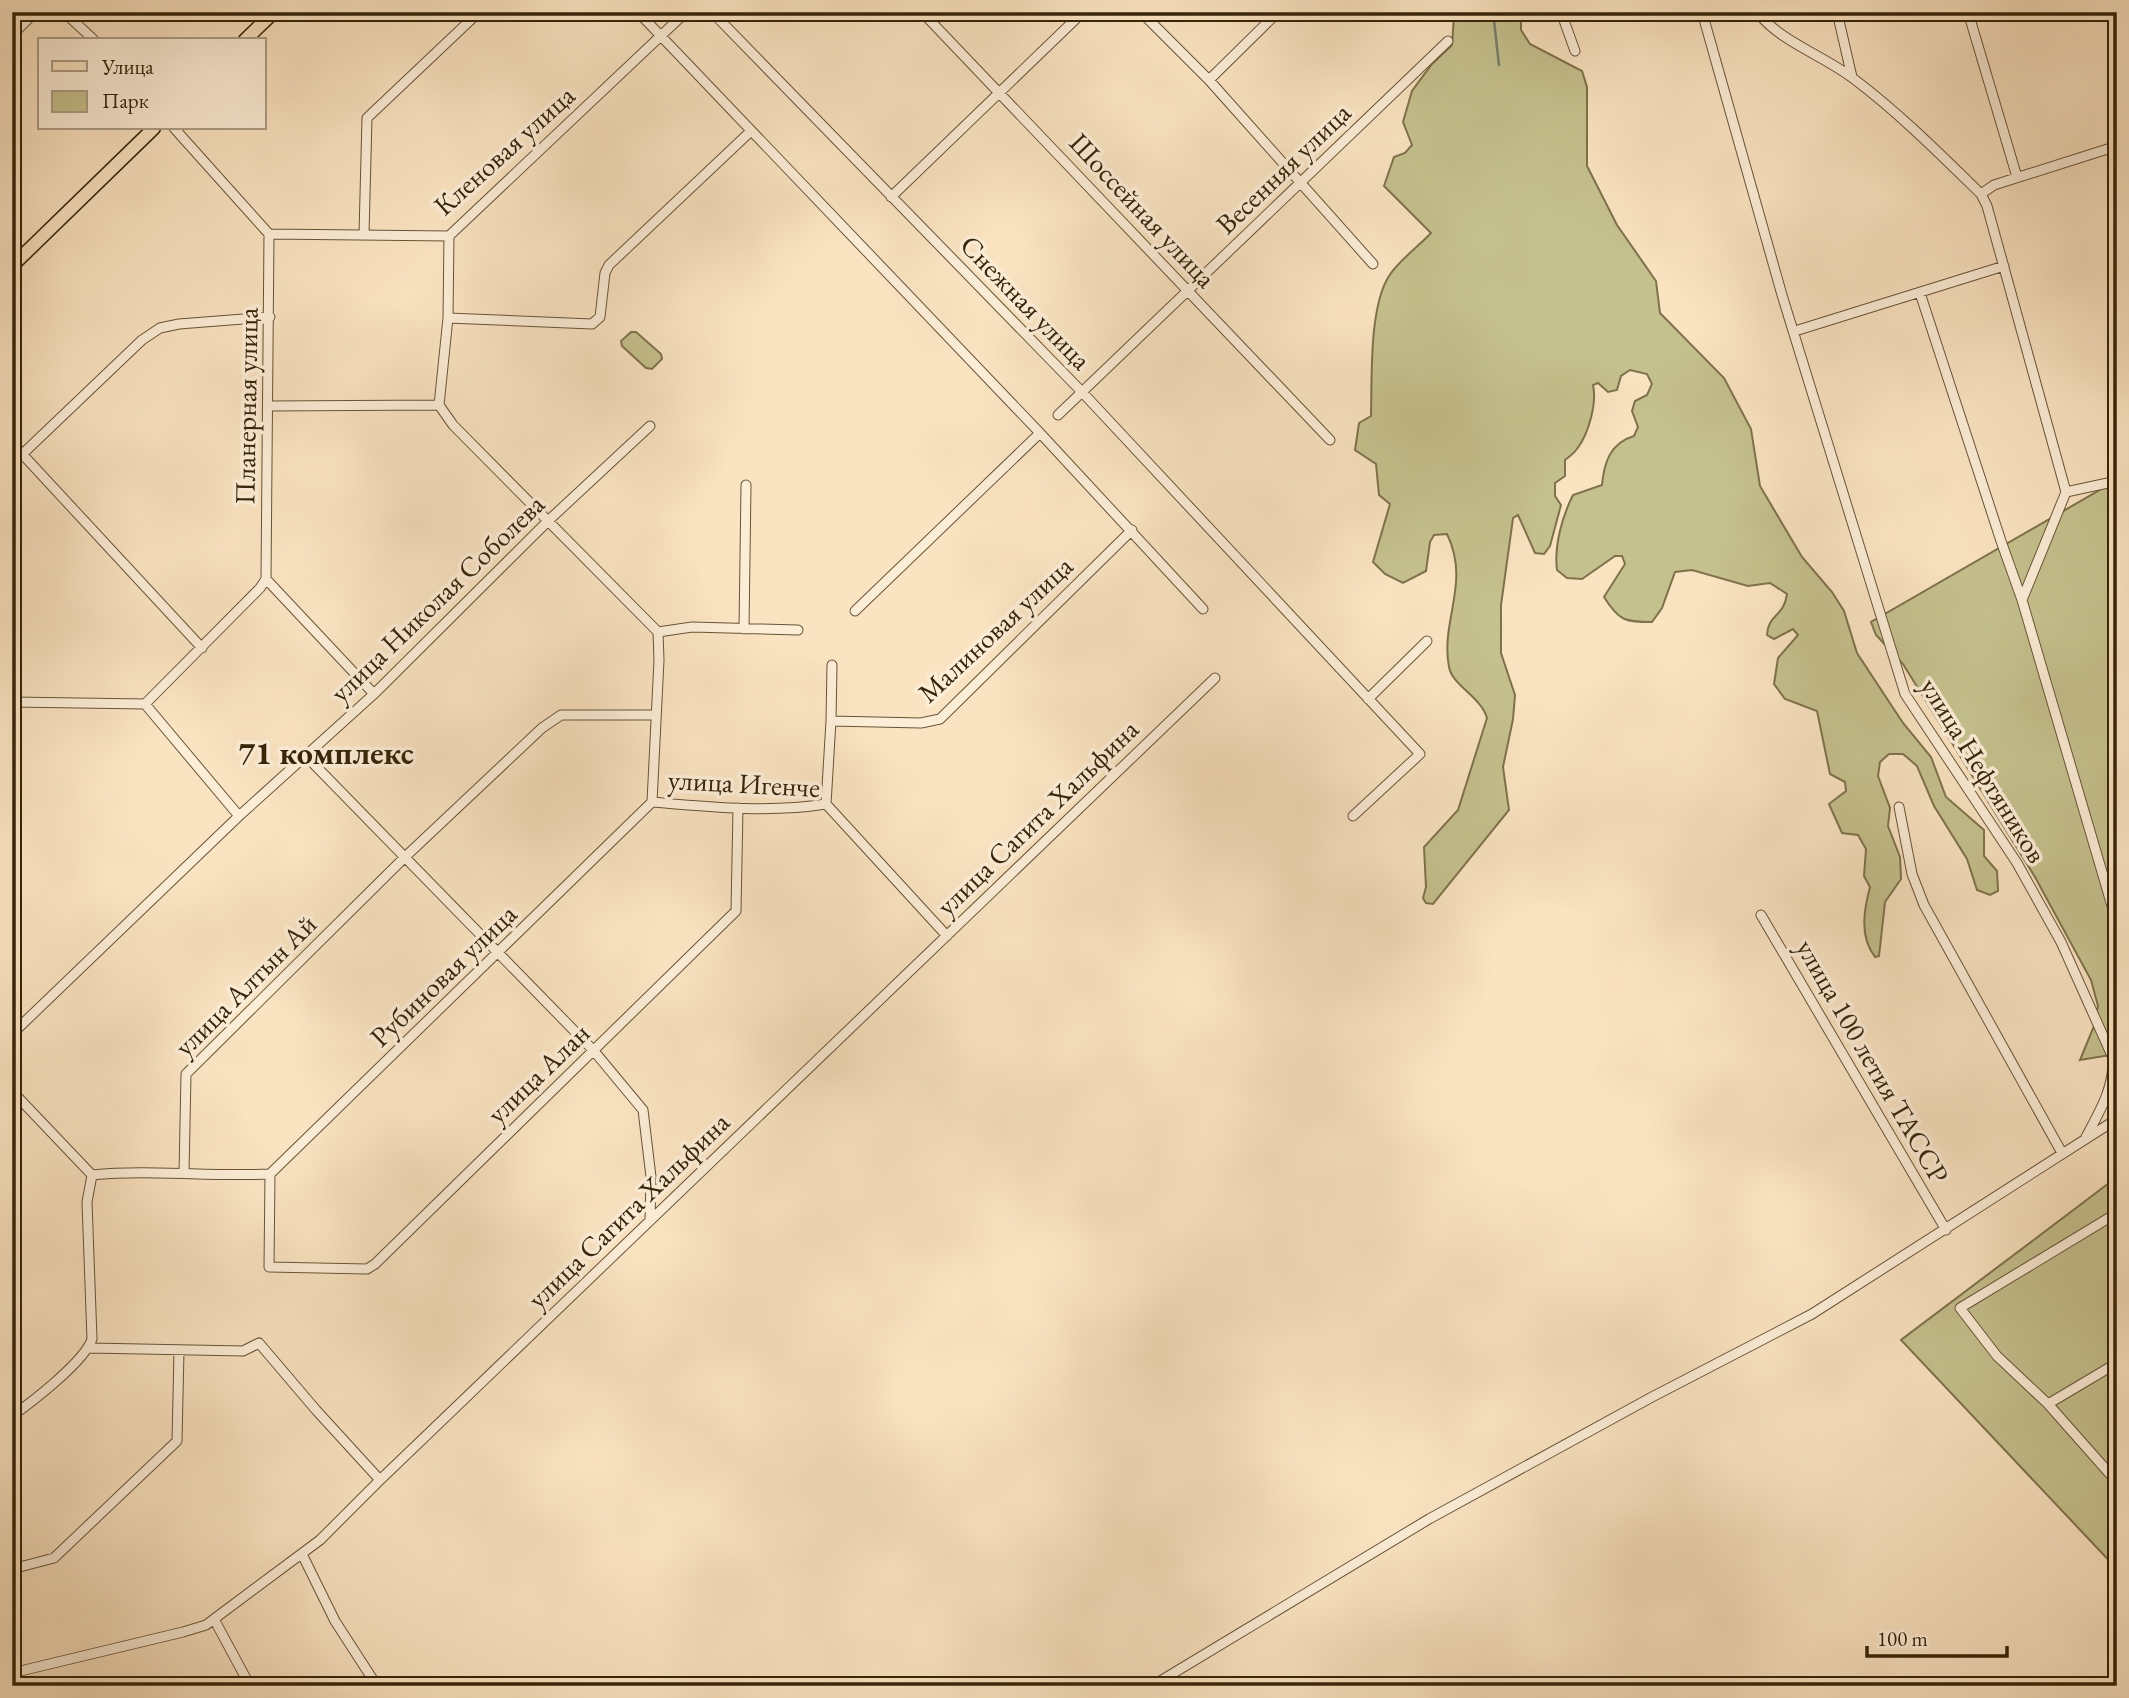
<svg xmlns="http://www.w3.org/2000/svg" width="2129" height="1698" font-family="'EB Garamond',serif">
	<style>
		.green { fill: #c5c18e; stroke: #7e724b; stroke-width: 2 }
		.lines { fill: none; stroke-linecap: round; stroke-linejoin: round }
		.stream { stroke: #758072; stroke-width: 2.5 }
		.minor-casing { stroke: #675436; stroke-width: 11 }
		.major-casing { stroke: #362408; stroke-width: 15 }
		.minor { stroke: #fcedd7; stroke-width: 9 }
		.major { stroke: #fae3c1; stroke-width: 12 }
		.labels { text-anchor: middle; stroke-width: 7; stroke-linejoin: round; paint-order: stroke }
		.street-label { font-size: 28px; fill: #362408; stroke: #fcedd7 }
		.quarter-label { font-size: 32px; font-weight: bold; fill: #362408; stroke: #fcedd7 }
	</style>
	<rect width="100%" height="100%" fill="#fae3c1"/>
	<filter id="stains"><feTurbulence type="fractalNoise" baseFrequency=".00286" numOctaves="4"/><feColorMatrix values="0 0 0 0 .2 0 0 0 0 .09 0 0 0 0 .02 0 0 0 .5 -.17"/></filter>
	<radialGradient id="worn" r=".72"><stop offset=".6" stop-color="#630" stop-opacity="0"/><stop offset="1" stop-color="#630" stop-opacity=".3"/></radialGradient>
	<path class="green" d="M1452 12H1521V30L1530 44 1582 71 1587 87V166L1617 225 1656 281 1660 313 1724 378 1751 429 1760 486 1802 557 1832 592 1844 611 1857 653 1903 723 1931 757 1946 797 1984 830V856L1997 871 1998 891 1990 895 1977 890 1967 859 1934 806 1917 766 1903 754H1889L1880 762 1878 776 1890 808 1888 826 1900 857 1901 879 1885 902 1879 956 1875 957C1859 936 1864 910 1870 887L1864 876 1866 849 1858 835 1842 833 1829 804 1846 791 1845 782 1830 774 1817 711 1785 699 1774 684 1778 658 1798 635 1793 629 1774 639 1767 635C1768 614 1784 617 1787 594L1770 583 1748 586 1692 570 1675 572 1662 608 1652 622C1625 622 1619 621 1604 597L1625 564 1622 556H1615L1582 579 1567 578 1557 570C1554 546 1562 517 1573 495L1602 485C1604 463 1610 443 1634 436L1638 427 1632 411 1635 401 1647 395 1652 384 1647 374 1630 370 1621 376 1617 390 1608 392 1598 383 1593 385C1597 403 1589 433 1577 449 1574 453 1569 457 1565 460V476L1555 483V496L1561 505 1550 546 1544 554 1535 553 1518 515 1513 518 1501 605V653L1515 695 1513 719 1503 767 1509 810 1433 904 1426 903 1423 898 1426 887 1424 847 1458 810 1487 718C1481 697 1452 685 1449 667 1440 621 1471 583 1447 534L1434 535 1430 542 1426 571 1403 583 1385 574 1373 562 1390 504 1379 495 1376 464 1355 450 1359 423 1371 416C1372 378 1369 307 1389 276 1399 260 1418 247 1431 233L1384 186 1394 157 1405 153 1412 145 1403 122 1412 91 1432 64 1452 45 1454 16Z
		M631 332H636L661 354 662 359 652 369 646 368 622 346 621 341Z
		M2117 480V1054L2080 1060 2094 1026 2098 1006 2091 980 2035 877 1903 664 1876 635 1871 622Z
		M2117 1177V1569L1901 1340Z"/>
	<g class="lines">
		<path class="stream" d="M1493 12 1499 65"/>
		<g class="minor-casing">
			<path id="minor" d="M64 12 94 40
				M638 12 1040 433 1203 609
				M712 12 1083 393 1420 754 1353 816
				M922 12 1330 440
				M1141 12 1209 80 1373 264
				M1561 12 1575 51
				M1702 12 1782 295 1905 694 2017 863 2061 942 2113 1058C2114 1088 2100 1111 2086 1137
				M1757 12C1782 43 1823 55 1854 79 1899 113 1940 154 1981 194
				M1837 12 1852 77
				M1968 12 2017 177
				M2110 12 2117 38
				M12 35 35 12
				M1209 80 1278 12
				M174 128 269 234
				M891 197 1083 12
				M269 234 449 236 686 12
				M364 234 367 118 479 12
				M1920 293 2001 541 2022 600
				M448 318 592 324 600 317 605 273 609 265 751 131
				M1795 331 2004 266
				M439 405 453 425 658 632
				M268 406 439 405 448 318 449 236
				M1058 415 1448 41
				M12 443 202 648
				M12 464 142 340 160 328 179 324 270 317
				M2117 481 2066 492 2022 600 2117 923
				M2066 492 1987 206 1981 194 1994 185 2117 146
				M266 579 269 234
				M266 579 374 694
				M855 611 1040 433
				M744 629 746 485
				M658 632 692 627 798 630
				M1368 699 1427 641
				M12 702 145 704
				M145 704 260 588 266 579
				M145 704 239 816
				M831 721 921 723 940 719 1132 530
				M305 755 594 1051 643 1110 651 1177 650 1220
				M652 802C710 807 769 813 826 804
				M826 804 947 936
				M826 804 831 721 832 665
				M1899 807 1912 874 1924 905 2062 1153
				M1761 915 1946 1230
				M12 1034 239 816 374 694 549 520 650 426
				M12 1091 92 1175
				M184 1173 186 1074 405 857 542 728 561 715H655
				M270 1174 269 1267 367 1269 375 1264 736 911 738 808
				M92 1175C151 1169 210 1177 270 1174L652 802 659 660 658 632
				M2117 1213 1960 1308 1997 1356 2048 1404 2117 1482
				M89 1348 243 1351 259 1343 316 1410 380 1480
				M2048 1404 2117 1363
				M12 1416C32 1402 85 1361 92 1339L87 1202 92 1175
				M302 1554 335 1621 377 1686
				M12 1569 54 1558 177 1441 179 1351
				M214 1619 250 1686
				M12 1673 183 1632 206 1625 320 1540 380 1480 1215 678
				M1152 1686 1429 1519 1652 1397 1812 1314 2117 1119"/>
		</g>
		<g class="major-casing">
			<path id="major" d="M245 40 274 12
				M12 266 154 128"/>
		</g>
		<use href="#minor" class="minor"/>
		<use href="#major" class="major"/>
	</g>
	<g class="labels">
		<g class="street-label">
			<text transform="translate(504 150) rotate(-42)" y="10">Кленовая улица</text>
			<text transform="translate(1283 168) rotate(-44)" y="10">Весенняя улица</text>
			<text transform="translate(1143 210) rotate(47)" y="10">Шоссейная улица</text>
			<text transform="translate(1026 302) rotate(46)" y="10">Снежная улица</text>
			<text transform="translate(246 406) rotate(-89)" y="10">Планерная улица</text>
			<text transform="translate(437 598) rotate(-44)" y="10">улица Николая Соболева</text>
			<text transform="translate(995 629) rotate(-43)" y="10">Малиновая улица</text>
			<text transform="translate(1984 770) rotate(58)" y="10">улица Нефтяников</text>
			<text transform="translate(744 783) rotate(3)" y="10">улица Игенче</text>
			<text transform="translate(1037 817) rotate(-44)" y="10">улица Сагита Хальфина</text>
			<text transform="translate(443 975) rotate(-44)" y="10">Рубиновая улица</text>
			<text transform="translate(245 985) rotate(-45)" y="10">улица Алтын Ай</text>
			<text transform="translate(1873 1061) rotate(60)" y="10">улица 100 летия ТАССР</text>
			<text transform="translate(538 1073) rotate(-44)" y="10">улица Алан</text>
			<text transform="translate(628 1210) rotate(-44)" y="10">улица Сагита Хальфина</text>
		</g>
		<g class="quarter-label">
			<text x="326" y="764">71 комплекс</text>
		</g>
	</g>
	<rect width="2129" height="1698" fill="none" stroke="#fae3c1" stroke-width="42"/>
	<rect x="14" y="14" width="2101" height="1670" fill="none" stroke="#362408" stroke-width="3.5"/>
	<rect x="21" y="21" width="2087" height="1656" fill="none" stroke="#362408" stroke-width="2"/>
	<rect x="38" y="38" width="228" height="91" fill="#fcedd7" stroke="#ad9d84" stroke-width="2"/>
	<rect x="52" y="61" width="35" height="10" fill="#fae3c1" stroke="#ad9d84" stroke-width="2"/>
	<text x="102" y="74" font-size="21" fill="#362408">Улица</text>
	<rect x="52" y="91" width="35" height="21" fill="#c5c18e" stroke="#ad9d84" stroke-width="2"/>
	<text x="102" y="108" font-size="21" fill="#362408">Парк</text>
	<path d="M1867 1646v10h140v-10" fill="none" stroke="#362408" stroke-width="3.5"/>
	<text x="1877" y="1646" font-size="21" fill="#362408" stroke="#fcedd7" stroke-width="5" paint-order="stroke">100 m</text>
	<rect width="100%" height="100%" filter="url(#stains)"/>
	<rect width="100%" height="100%" fill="url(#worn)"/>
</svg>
